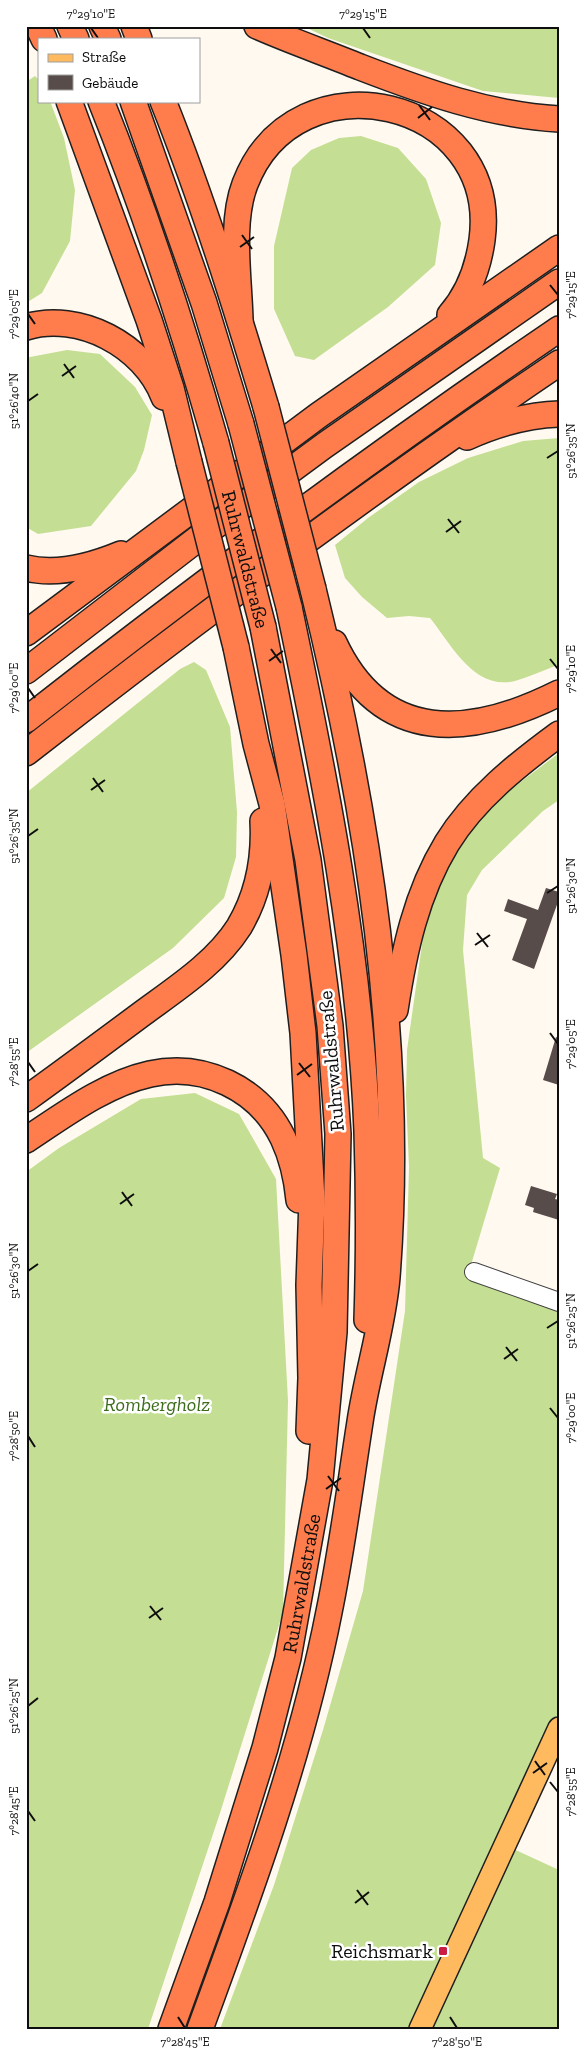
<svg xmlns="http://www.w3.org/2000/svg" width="585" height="2055" font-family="'Zilla Slab',serif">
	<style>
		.forest { fill: #c4df93 }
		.building { fill: #584c4a }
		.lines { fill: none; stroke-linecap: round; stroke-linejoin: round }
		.minor-casing { stroke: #414141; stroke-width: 20 }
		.major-casing { stroke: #1f1f1f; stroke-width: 24 }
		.highway-casing { stroke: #1f1f1f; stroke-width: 28 }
		.minor { stroke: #fff; stroke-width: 18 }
		.major { stroke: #ffba5f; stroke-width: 21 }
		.highway { stroke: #ff7d4d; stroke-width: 25 }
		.highway-bridge-casing { stroke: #1f1f1f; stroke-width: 28; stroke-linecap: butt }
		.highway-bridge { stroke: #ff7d4d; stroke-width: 25 }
		.ticks { fill: none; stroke: #0e0e0e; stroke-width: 2 }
		.poi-dot { fill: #ca1b44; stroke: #fff; stroke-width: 2 }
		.labels { text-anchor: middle; stroke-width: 5; stroke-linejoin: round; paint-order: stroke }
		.street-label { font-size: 20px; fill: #0e0e0e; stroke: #fff }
		.park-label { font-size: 20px; font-style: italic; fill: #3a6c19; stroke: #fff }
		.poi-label { font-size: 20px; fill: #0e0e0e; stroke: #fff; text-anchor: end }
		.neatline { fill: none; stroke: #0e0e0e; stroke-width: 2 }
		.ticks-label { font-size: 12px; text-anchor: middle; fill: #0e0e0e }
	</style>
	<rect width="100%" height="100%" fill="#fff9ef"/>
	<path class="forest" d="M303 26H559V98L483 91 328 38Z
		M35 76 39 80V101H50L64 138 75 190 70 241 42 293 26 303V82Z
		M361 136 398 148 426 179 441 223 435 265 388 307 314 360 295 356 274 309V246L292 168 311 150 339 138Z
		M67 350 100 354 135 387 152 415 144 450 136 471 91 526 38 534 26 527V359L30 357Z
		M559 438V664L555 666C542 671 528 677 515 681 474 691 451 644 430 618L409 616 387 618 362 597 345 578 335 545 368 518 419 482 468 458 523 441Z
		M194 662 206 670 230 727 237 812 236 857 224 898 173 948 26 1053V793L180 669Z
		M559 753V800L543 811 482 870 467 895 463 950 483 1158 500 1168 468 1275 559 1310V1711L410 2029H220L274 1885 323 1730 363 1591 405 1311 409 1167 406 1096 407 1050 427 909 450 861 480 819 510 790Z
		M195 1093 239 1114 276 1179 288 1401 283 1612 220 1813 148 2029H26V1172L59 1148 141 1099Z
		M505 1845 559 1870V2029H420Z"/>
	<path class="building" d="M546 888 559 892V899L534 969 512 960 527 919 504 911 508 899 538 910Z
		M556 1037 559 1038V1085L543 1080Z
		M531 1186 557 1194 555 1199 559 1200V1220L533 1212 534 1208 525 1205Z"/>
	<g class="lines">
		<g class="minor-casing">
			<path id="minor" d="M474 1272 559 1302"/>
		</g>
		<g class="major-casing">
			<path id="major" d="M420 2029 559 1728"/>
		</g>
		<g class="highway-casing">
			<g id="highway">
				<path d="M38 26 44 39"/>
				<path d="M70 26 76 39"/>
				<path d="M102 26 108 39"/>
				<path d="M134 26 139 39"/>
				<path d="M257 26C291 41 326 53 360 67 425 92 489 115 559 119"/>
				<path d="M69 101 149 320 171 388 189 462"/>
				<path d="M101 101C146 213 183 327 216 443"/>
				<path d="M133 101 204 303 241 424"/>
				<path d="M163 101C203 201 235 304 266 407"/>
				<path d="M240 320C239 278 230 223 245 184 296 51 501 98 482 240 478 269 469 293 450 315"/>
				<path d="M26 327C79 311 144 345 164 397"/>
				<path d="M467 437C496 424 527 415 559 414"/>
				<path d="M26 568C58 576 92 566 121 554"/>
				<path d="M289 607C325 779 360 954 367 1131 369 1194 369 1257 367 1320"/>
				<path d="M26 633 319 415 559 248"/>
				<path d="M334 643C382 746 471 737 559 693"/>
				<path d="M236 647 256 744 272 804 294 955 303 1033 312 1200 309 1285 311 1378 309 1431"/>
				<path d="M26 671 200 537 325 445 559 282"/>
				<path d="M26 720C200 584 377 453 559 329"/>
				<path d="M26 753C200 617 377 486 559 363"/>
				<path d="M395 1010C404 951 416 894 447 843 474 799 518 764 559 734"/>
				<path d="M26 1099C65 1071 104 1042 143 1013 177 988 216 963 239 927 258 895 265 858 263 821"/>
				<path d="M26 1140C64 1115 105 1084 150 1074 203 1062 259 1088 283 1138 292 1157 297 1179 299 1200"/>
				<path id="s1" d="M171 2029 217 1902 265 1748 288 1658 320 1480 334 1332 338 1134 330 1026 308 860 263 627"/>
				<path d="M200 2029C250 1893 301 1755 329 1612 342 1549 350 1486 360 1422 367 1374 383 1326 387 1277 405 1046 368 813 313 589"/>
			</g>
		</g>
		<use href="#minor" class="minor"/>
		<use href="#major" class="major"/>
		<use href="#highway" class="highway"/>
		<g class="highway-bridge-casing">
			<g id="highway-bridge">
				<path d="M266 407 313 589"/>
				<path d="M241 424 289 607"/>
				<path id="s2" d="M216 443 263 627"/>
				<path d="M189 462 236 647"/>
			</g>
		</g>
		<use href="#highway-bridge" class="highway-bridge"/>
	</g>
	<path class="ticks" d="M91 28 98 38M363 28 370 38M419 105 430 120M418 118 432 107M242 235 252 249M240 247 254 237M550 285 558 295M28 314 35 324M64 364 74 378M62 376 76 366M28 401 38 394M547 458 558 451M448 519 459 533M446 532 461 521M271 649 281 663M550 659 558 669M269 661 283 651M28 688 35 698M93 778 103 792M91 790 105 780M28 836 38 829M547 893 558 886M477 933 488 947M475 945 490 935M550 1033 558 1044M28 1062 35 1072M299 1063 310 1077M297 1075 312 1064M122 1192 132 1206M120 1204 134 1194M28 1271 38 1264M547 1328 558 1321M506 1347 517 1361M504 1359 518 1349M550 1408 558 1418M28 1436 35 1447M328 1476 339 1491M326 1489 341 1478M150 1606 161 1620M149 1618 163 1608M28 1706 38 1698M535 1761 545 1775M533 1773 547 1763M550 1782 558 1792M28 1811 35 1821M357 1890 368 1905M355 1903 369 1892M178 2017 185 2028M450 2017 457 2028"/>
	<rect class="poi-dot" x="438" y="1946" width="10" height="10" rx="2.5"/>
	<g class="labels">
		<g class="street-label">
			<text dy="7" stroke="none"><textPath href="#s2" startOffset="120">Ruhrwaldstraße</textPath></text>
			<text transform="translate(331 1061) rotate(-95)" y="7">Ruhrwaldstraße</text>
			<text dy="7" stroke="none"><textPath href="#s1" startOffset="465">Ruhrwaldstraße</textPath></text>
		</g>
		<g class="park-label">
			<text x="157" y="1411">Rombergholz</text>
		</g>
		<g class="poi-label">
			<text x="433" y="1958">Reichsmark</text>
		</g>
	</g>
	<rect width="585" height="2055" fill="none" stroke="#ffffff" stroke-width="55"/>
	<rect x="38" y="38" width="162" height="65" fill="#ffffff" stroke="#9f9f9f"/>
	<rect x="48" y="54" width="25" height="8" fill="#ffba5f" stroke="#9f9f9f"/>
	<text x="82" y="62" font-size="15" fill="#0e0e0e">Straße</text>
	<rect x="48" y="75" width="25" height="15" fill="#584c4a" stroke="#9f9f9f"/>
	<text x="82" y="88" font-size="15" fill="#0e0e0e">Gebäude</text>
	<rect x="28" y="28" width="530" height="2000" class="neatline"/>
	<g class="ticks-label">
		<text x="91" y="18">7°29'10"E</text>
		<text x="363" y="18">7°29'15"E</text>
		<text transform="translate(571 295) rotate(-90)" y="4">7°29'15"E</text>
		<text transform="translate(14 314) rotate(-90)" y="4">7°29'05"E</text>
		<text transform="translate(14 401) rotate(-90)" y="4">51°26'40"N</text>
		<text transform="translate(571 451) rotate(-90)" y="4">51°26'35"N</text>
		<text transform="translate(571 669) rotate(-90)" y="4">7°29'10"E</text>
		<text transform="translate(14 688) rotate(-90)" y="4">7°29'00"E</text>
		<text transform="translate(14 836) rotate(-90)" y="4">51°26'35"N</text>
		<text transform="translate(571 886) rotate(-90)" y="4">51°26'30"N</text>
		<text transform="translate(571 1044) rotate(-90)" y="4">7°29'05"E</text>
		<text transform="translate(14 1062) rotate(-90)" y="4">7°28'55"E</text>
		<text transform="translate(14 1271) rotate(-90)" y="4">51°26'30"N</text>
		<text transform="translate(571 1321) rotate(-90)" y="4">51°26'25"N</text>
		<text transform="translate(571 1418) rotate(-90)" y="4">7°29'00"E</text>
		<text transform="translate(14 1436) rotate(-90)" y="4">7°28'50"E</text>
		<text transform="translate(14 1706) rotate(-90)" y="4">51°26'25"N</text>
		<text transform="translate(571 1792) rotate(-90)" y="4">7°28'55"E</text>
		<text transform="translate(14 1811) rotate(-90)" y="4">7°28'45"E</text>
		<text x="185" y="2046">7°28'45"E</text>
		<text x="457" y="2046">7°28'50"E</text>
	</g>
</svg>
